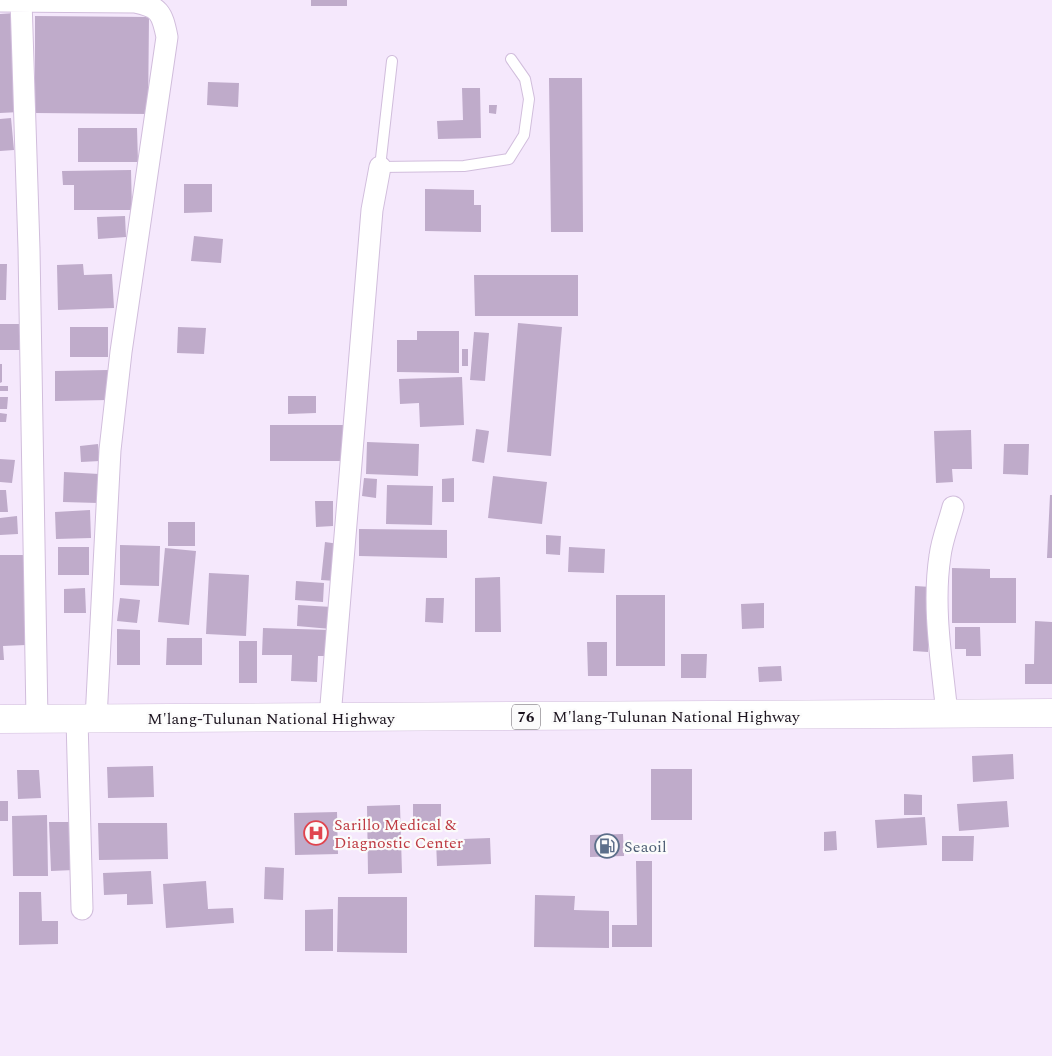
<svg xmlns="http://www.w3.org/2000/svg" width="1052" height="1056" font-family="Spectral,serif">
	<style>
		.building { fill: #bfabca }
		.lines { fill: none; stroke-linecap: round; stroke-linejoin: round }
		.service-casing { stroke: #d1bddc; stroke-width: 12 }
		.minor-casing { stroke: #d1bddc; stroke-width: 23 }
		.trunk-casing { stroke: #d1bddc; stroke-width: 29 }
		.service { stroke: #fff; stroke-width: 10 }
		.minor { stroke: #fff; stroke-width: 21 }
		.trunk { stroke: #fff; stroke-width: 28 }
		.labels { text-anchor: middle; stroke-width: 4.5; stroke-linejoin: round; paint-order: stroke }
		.shield { fill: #fbfbfb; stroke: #5e5860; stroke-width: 1 }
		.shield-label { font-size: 15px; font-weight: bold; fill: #1a121d }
		.street-label { font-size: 16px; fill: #1a121d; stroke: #fbfbfb }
		.health-label { font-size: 16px; fill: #be3a42; stroke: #fbfbfb; text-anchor: start }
		.service-label { font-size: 16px; fill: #4e5e75; stroke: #fbfbfb; text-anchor: start }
	</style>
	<rect width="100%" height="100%" fill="#f5e8fc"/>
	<path class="building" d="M311 0H347V6H311Z
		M15 13 20 112 0 113V14Z
		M35 16 149 17 148 114 35 113Z
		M549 78H582L583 232H551Z
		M208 82 239 83 238 107 207 105Z
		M462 88H480L481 138 438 139 437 121 463 120Z
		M489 105H497L496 114 489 113Z
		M11 118 14 150 0 151V119Z
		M78 128H137L138 162H78Z
		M131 170 132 210H74V185H63L62 171Z
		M184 184H212V212L184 213Z
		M425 189 474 190V205H481V232L425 231Z
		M125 216 126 237 98 239 97 217Z
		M194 236 223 239 221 263 191 261Z
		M0 264H7L6 300H0Z
		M83 264 84 275 112 274 114 308 58 310 57 265Z
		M474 275H578V316H475Z
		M518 323 562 327 551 456 507 452Z
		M0 324H21V350H0Z
		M70 327H108V357H70Z
		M178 327 206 328 204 354 177 353Z
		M417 331H459V373L397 372V340H417Z
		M474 332 489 333 485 381 470 380Z
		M462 349H468V366H462Z
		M0 364H2V382L0 383Z
		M108 370 109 400 55 401V371Z
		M462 377 464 425 420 427 419 403 400 404 399 379Z
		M0 386H8V391H0Z
		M288 396H316V413L288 414Z
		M0 397H8L7 409H0Z
		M0 413 7 414 6 422H0Z
		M270 425H344V461H270Z
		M476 429 489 431 484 463 472 461Z
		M971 430 972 469H952L953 482 936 483 934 431Z
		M367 442 419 444 418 476 366 474Z
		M98 444 100 461 81 462 80 446Z
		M1004 444H1029L1028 475 1003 474Z
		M0 459 15 460 12 483 0 482Z
		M64 472 99 474 98 503 63 502Z
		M493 476 547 482 542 524 488 518Z
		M364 478 377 479 376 498 362 496Z
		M454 478V502H442V479Z
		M387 485 433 486 432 525 386 524Z
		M0 490H6L8 512H0Z
		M1050 495H1052V558H1047Z
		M315 501H333V526L316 527Z
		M90 510 91 538 56 539 55 512Z
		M17 516 18 534 0 535V518Z
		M168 522H195V546H168Z
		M359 529 447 530V558L359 556Z
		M546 535 561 536 560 555 546 554Z
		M325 542 339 544 336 581 321 580Z
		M120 545 160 546 159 586 120 585Z
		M58 547H89V575H58Z
		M569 547 605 549 604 573 568 572Z
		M165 548 196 551 189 625 158 622Z
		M0 555H25L26 645 3 646 4 660H0Z
		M952 568 990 569V578H1016V623H952Z
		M209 573 249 575 246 636 206 634Z
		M500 577 501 632H475V578Z
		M296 581 324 583 323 602 295 600Z
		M915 586 931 587 928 652 913 651Z
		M85 588 86 613H64V589Z
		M616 595H665V666H616Z
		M120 598 140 600 137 623 117 621Z
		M426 598H444L443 623 425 622Z
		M764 603V628L742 629 741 604Z
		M298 605 332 607 331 629 297 626Z
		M1035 621 1052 622V684H1025V664H1034Z
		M955 627H980L981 656H966V649H955Z
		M263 628 331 630 330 656H318L317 682 291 681 292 655H262Z
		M117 629 140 630V665H117Z
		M167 638H202V665H166Z
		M239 641H257V683H239Z
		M587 642H607V676H588Z
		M681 654H707L706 678H681Z
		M781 666 782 681 759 682 758 667Z
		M1013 754 1014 779 973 782 972 756Z
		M153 766 154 797 108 798 107 767Z
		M651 769H692V820H651Z
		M17 770H39L41 798 18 799Z
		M904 794 922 795V815H904Z
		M0 801H8V821H0Z
		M1007 801 1009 827 959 831 957 804Z
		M413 804H441V824H413Z
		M400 805 402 873 368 874 367 806Z
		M337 812 338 854 295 855 294 813Z
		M47 815 48 876H13L12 816Z
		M925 817 927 845 877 848 875 820Z
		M49 822H73L74 870 51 871Z
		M98 823H167L168 859 99 860Z
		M836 831 837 850 824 851V832Z
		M623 834 624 856 590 857V835Z
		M942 836H974L973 861H942Z
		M490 838 491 864 437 866 436 840Z
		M636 861H652V947H612V925H637Z
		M265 867 284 868 283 900 264 899Z
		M151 871 153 904 127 905V894L104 895 103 873Z
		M206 881 208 909 233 908 234 923 166 928 163 884Z
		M19 892H41L42 921H58V944L19 945Z
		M535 895 575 896 574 910 609 911V948L534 947Z
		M338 897H407V953L337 952Z
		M333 909V951H305V910Z"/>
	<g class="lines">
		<g class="service-casing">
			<path id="service" d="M392 61 380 167 464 166 509 159 524 135 529 99 525 79 511 59"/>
		</g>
		<g class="minor-casing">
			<path id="minor" d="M21 0 29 249 37 719
				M0 1 135 2C159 7 162 12 167 37L121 352 110 450 96 719
				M947 714C942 663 932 607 940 556 942 539 949 523 953 507
				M330 717 372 210 380 167
				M77 719 82 909"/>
		</g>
		<g class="trunk-casing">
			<path id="trunk" d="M0 719 1052 713"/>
		</g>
		<use href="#service" class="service"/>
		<use href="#minor" class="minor"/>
		<use href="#trunk" class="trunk"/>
	</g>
	<defs>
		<g id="hospital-ring" transform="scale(1.25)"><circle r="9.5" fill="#fbfbfb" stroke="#e0444e" stroke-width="1.5"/><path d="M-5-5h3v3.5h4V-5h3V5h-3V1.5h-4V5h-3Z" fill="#e0444e"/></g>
		<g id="fuel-ring" transform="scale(1.25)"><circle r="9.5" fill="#fbfbfb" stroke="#5c6f8a" stroke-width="1.5"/><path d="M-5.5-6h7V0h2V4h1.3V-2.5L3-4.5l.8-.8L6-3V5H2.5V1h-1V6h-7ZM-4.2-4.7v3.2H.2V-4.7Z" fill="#5c6f8a"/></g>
	</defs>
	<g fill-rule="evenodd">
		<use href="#hospital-ring" x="316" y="833"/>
		<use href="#fuel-ring" x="607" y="846"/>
	</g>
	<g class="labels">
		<rect class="shield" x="512" y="704.5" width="28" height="25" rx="4"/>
		<g class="shield-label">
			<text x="526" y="722">76</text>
		</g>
		<g class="street-label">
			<text x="676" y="722">M'lang-Tulunan National Highway</text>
			<text x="271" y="724">M'lang-Tulunan National Highway</text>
		</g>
		<g class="health-label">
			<text x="334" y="830">Sarillo Medical &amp;<tspan x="334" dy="18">Diagnostic Center</tspan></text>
		</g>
		<g class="service-label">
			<text x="624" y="852">Seaoil</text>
		</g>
	</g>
</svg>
